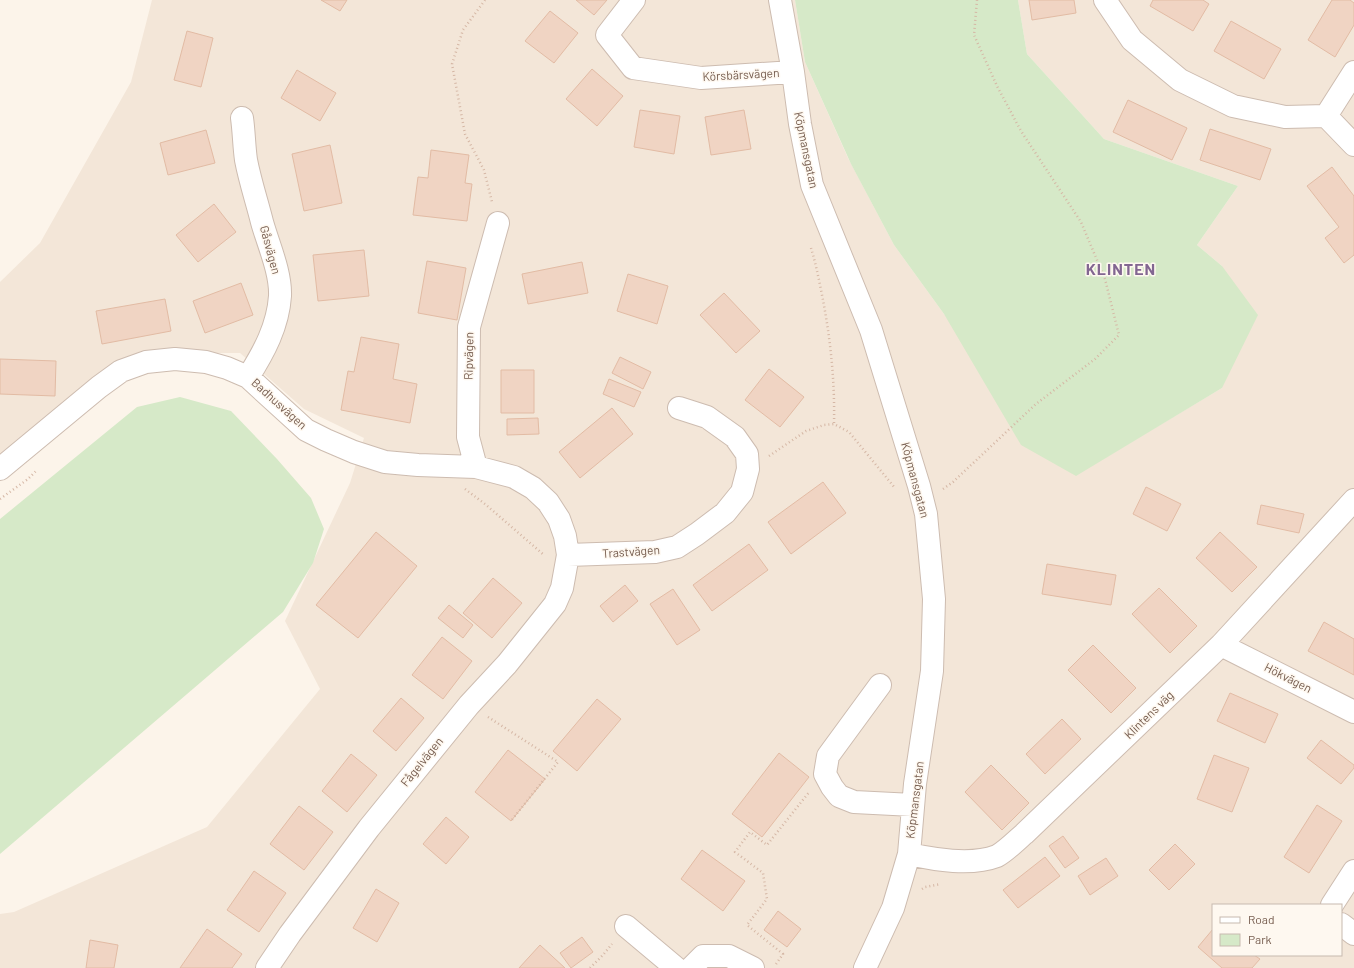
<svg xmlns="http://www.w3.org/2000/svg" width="1354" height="968" font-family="Barlow,sans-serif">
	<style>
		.residential { fill: #f3e6d8; fill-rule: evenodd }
		.green { fill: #d6e9c8 }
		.building { fill: #f0d4c3; stroke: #e2bba4 }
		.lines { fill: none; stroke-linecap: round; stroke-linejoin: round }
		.minor-casing { stroke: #cdbcb0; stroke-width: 24 }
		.path { stroke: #d5b7a5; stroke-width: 2.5; stroke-dasharray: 1 3; stroke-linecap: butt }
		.minor { stroke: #fff; stroke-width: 22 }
		.labels { text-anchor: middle; stroke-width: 3; stroke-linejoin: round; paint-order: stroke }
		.street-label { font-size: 12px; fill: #755c4e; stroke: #fef8f0 }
		.district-label { font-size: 16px; font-weight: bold; letter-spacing: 1px; fill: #826691; stroke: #fef8f0 }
	</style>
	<rect width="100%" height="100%" fill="#fcf4ea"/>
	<path class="residential" d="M152 0H795L805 62 848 158 894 245 944 314 1076 475 1222 388V266L1197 245 1238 186 1104 139 1027 54 1018 0H1354V968H0V914L14 912 207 827 320 689 285 621 350 483 364 438 304 409 240 353H151L0 461V282L40 243 131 82ZM1213 905H1341V955H1213Z"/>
	<path class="green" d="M795 0H1018L1027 54 1104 139 1238 186 1197 245 1222 266 1258 315 1222 388 1076 476 1021 445 944 314 894 245 851 164 805 62Z
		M180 397 231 411 277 459 311 498 324 529 313 563 283 612 0 854V519L137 407Z"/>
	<path class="building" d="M321 0H347L340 11Z
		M576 0H607L594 15Z
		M1029 0H1074L1076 13 1032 20Z
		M1153 0H1203L1209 4 1193 31 1150 6Z
		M1332 0H1350L1354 3V25L1335 57 1308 40Z
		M550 11 578 33 554 63 525 41Z
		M1231 21 1281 49 1264 79 1214 51Z
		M187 31 213 38 201 87 174 80Z
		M592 69 623 96 597 126 566 99Z
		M297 70 336 93 320 121 281 98Z
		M1128 100 1187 128 1172 160 1113 132Z
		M640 110 680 116 674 154 634 147Z
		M744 110 751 149 711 155 705 117Z
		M1210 129 1271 149 1260 180 1200 160Z
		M206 130 215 163 168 175 160 143Z
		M330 145 342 203 304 211 292 154Z
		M431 150 469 155 465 183 472 184 467 221 413 215 418 177 428 178Z
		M1332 167 1354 196V255L1344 263 1325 238 1339 227 1307 186Z
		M214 204 236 232 198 262 176 235Z
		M364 250 369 296 318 301 313 255Z
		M427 261 466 268 457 320 418 313Z
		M582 262 588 293 528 304 522 274Z
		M628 274 668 286 657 324 617 311Z
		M241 283 253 315 205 333 193 301Z
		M724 293 760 331 736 353 700 315Z
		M165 299 171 331 102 344 96 311Z
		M361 337 399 344 393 379 417 384 410 423 341 410 348 371 354 372Z
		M620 357 651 372 643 389 612 373Z
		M0 359 56 361 55 396 0 394Z
		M769 369 804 397 780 427 745 400Z
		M501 370H534V413H501Z
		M609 379 641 392 634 407 603 394Z
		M612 408 633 434 580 478 559 452Z
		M538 418 539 434 507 435V419Z
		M823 482 846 513 791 554 768 522Z
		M1146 487 1181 504 1167 531 1133 514Z
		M1261 505 1304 514 1299 533 1257 524Z
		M376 532 417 566 358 638 316 605Z
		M1220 532 1257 567 1232 592 1196 558Z
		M749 544 768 570 712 611 693 585Z
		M1047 564 1116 575 1111 605 1042 594Z
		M493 578 522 603 492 638 463 613Z
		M625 585 638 601 613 622 600 606Z
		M1159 588 1197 626 1170 653 1132 614Z
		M673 589 700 630 677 645 650 604Z
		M449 605 473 625 463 638 438 618Z
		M1324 622 1354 639V675L1308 651Z
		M442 637 472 661 443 699 412 675Z
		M1093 645 1136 688 1111 713 1068 670Z
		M1230 693 1278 714 1265 743 1217 721Z
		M401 698 424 718 396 751 373 731Z
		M597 699 621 719 577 771 553 751Z
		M1062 719 1081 739 1045 774 1026 754Z
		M1321 740 1354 765V768L1341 784 1307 758Z
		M508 750 545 779 511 821 475 792Z
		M779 753 809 777 762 837 732 814Z
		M351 754 377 775 347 812 322 791Z
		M1214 755 1249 768 1232 812 1197 799Z
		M991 765 1029 803 1002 830 965 792Z
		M1317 805 1342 821 1309 873 1284 857Z
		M299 806 333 832 304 870 270 844Z
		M446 817 469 837 446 864 423 844Z
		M1063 836 1079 858 1065 868 1049 846Z
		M1175 844 1195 864 1169 890 1149 870Z
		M702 850 745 881 723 911 681 879Z
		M1045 857 1060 876 1018 908 1003 890Z
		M1106 858 1118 876 1090 895 1078 876Z
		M254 871 286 893 259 932 227 910Z
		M376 889 399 903 377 942 353 928Z
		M778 911 801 929 787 947 764 930Z
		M207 929 242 954 232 968H180Z
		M1213 929V955H1254L1260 959 1252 968H1222L1198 947Z
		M582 937 593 952 571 968 560 953Z
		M90 940 118 945 114 968H86Z
		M540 945 565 968H519Z"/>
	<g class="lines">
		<g class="minor-casing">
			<path id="minor" d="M634 0 607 35 633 68 701 78 793 72
				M780 0 793 72 800 124 812 185 871 330 919 486 926 514 934 599 932 671 915 784 909 854 893 908 865 968
				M1105 0 1132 40 1180 80 1233 106 1285 117 1326 116 1354 145
				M1326 116 1354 72
				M242 118C244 132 244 146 246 160 250 181 257 202 262 222 268 244 281 272 280 296 278 326 264 352 248 377
				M476 467 468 437 469 327 498 223
				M0 469 99 387 121 371 146 362 175 359 206 362 227 368 248 377 306 430 326 440 354 452 385 462 418 465 476 467 514 477 533 488 548 502 559 519 565 536 568 555 562 588 555 604 507 664 469 705 369 828 290 934 267 968
				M568 555 655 552 677 547 697 534 725 513 742 492 748 469 747 454 735 437 707 417 679 408
				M1221 645 1354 712
				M880 685 828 756 825 774 832 787 839 796 854 802 913 805
				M909 854C936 860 971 866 997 856 1005 852 1017 840 1024 834L1221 645 1354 500
				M1332 905 1354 871
				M1341 924 1354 934
				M626 926 676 968
				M691 968 703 956H729L753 968"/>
		</g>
		<path class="path" d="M485 0 463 30 452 64 465 134 484 170 492 202
			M811 248C815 261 818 275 821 290 830 334 835 379 834 424
			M769 456 806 431 824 425 834 424 849 432 895 488
			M465 489 485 504 544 555
			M943 489 953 482 1036 404 1095 359 1119 335 1105 279 1081 222 1021 131 997 86 974 35 977 0
			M0 499 28 479 36 471
			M488 717 558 762 511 821
			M922 889 925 887 941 884
			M776 964 783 954 747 925 767 899 763 873 735 852 750 832 767 845 810 791
			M590 968 603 955 612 944"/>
		<use href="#minor" class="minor"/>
	</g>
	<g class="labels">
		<g class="street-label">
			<text transform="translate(741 75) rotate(-3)" y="4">Körsbärsvägen</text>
			<text transform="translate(806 150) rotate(78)" y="4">Köpmansgatan</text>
			<text transform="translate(270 250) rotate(75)" y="4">Gåsvägen</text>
			<text transform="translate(469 356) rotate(-89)" y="4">Ripvägen</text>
			<text transform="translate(279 404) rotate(42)" y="4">Badhusvägen</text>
			<text transform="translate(915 480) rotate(75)" y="4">Köpmansgatan</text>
			<text transform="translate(631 552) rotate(-4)" y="4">Trastvägen</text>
			<text transform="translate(1288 678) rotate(27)" y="4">Hökvägen</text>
			<text transform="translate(1149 715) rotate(-44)" y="4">Klintens väg</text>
			<text transform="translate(422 762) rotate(-51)" y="4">Fågelvägen</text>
			<text transform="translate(915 800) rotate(-83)" y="4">Köpmansgatan</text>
		</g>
		<g class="district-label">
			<text x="1121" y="275">KLINTEN</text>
		</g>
	</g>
	<rect x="1212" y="904" width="130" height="52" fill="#fef8f0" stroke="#c7baaf"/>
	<rect x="1220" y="917" width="20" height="6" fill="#ffffff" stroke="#c7baaf"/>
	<text x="1248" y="924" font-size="12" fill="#755c4e">Road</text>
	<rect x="1220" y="934" width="20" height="12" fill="#d6e9c8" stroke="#c7baaf"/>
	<text x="1248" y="944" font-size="12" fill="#755c4e">Park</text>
</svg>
